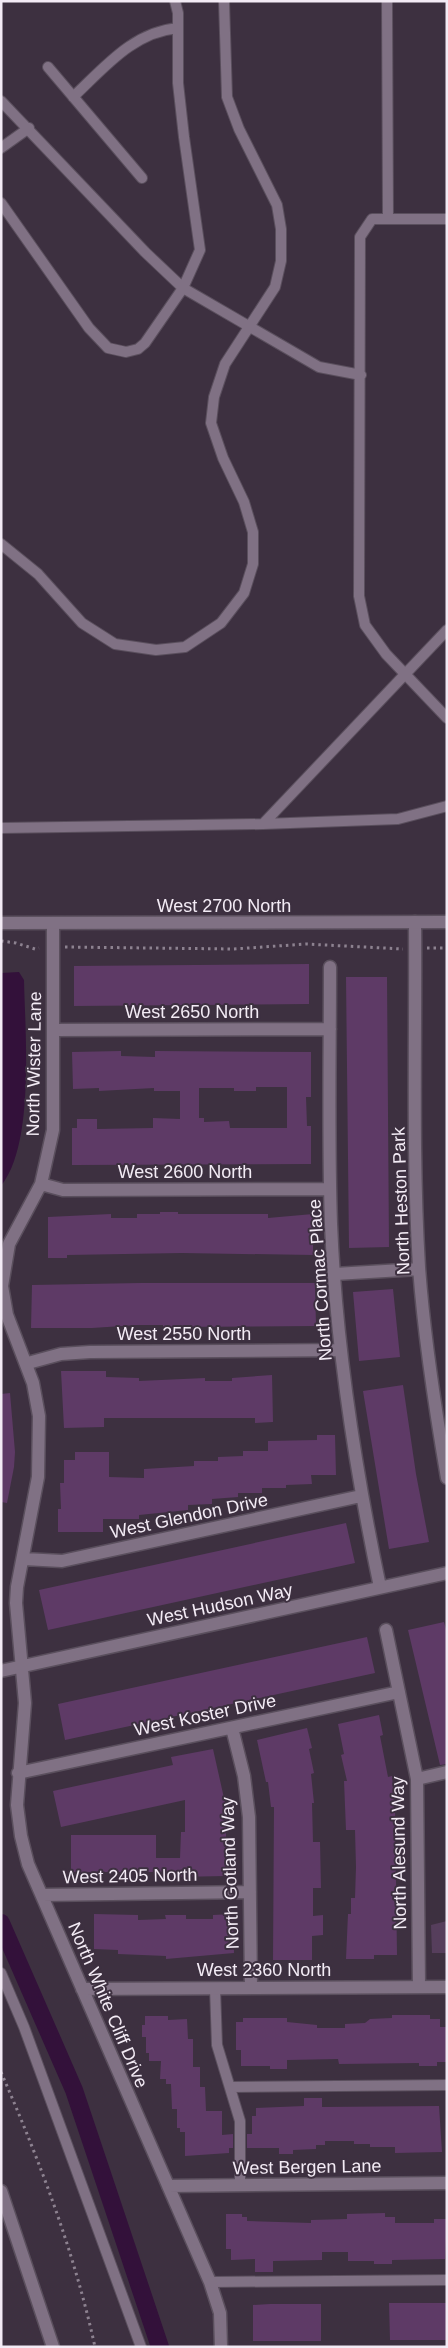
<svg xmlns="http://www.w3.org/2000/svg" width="448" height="2348" font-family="Helvetica,sans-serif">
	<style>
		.green { fill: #563e5c }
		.water { fill: #33113a }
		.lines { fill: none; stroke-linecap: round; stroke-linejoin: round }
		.canal { stroke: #33113a; stroke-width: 18 }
		.building { fill: #5e3a66; fill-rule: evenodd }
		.service-casing { stroke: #5a4f5d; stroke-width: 12 }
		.minor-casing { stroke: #5a4f5d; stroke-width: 15 }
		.tertiary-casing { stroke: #5a4f5d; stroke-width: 15 }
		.path { stroke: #8d8290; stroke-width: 3; stroke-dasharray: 2.5 4; stroke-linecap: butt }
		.service { stroke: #807184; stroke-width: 10 }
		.minor { stroke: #807184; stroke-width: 12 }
		.tertiary { stroke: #807184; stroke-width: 12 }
		.labels { text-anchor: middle; stroke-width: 4; stroke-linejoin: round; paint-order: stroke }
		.street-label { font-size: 18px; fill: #f3ebf5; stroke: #3d3040 }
	</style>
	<rect width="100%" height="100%" fill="#3d3040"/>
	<path class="green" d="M447 1921V1953H432L431 1925Z"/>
	<path class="water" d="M19 972 24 980C25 1032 35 1144 1 1186V973Z"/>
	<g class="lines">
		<path class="canal" d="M1 1923 74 2090 160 2347"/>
	</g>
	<path class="building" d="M309 964V1004L74 1006V966Z
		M346 977H387L389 1247 349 1248Z
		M121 1051V1056L155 1057V1051L311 1052V1097H306L307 1126H311V1164L72 1165V1128H77V1119H97V1129L153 1128V1118L180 1119V1091H154V1088L99 1091V1088L73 1089 72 1052ZM256 1087H287V1128H230L229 1121 204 1122V1118H199V1088H234V1091H256Z
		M160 1212H178V1214H268V1218L313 1214V1255L182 1253 67 1255V1258H48V1217L111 1214V1218H137V1214H160Z
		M141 1283H315L316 1326 163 1327V1325H137L92 1328H31L32 1285Z
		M393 1289 400 1357 359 1361 353 1292Z
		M61 1371H106V1377L139 1378V1381L205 1378V1381H232V1378L272 1375 273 1422 255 1423V1418H104V1427L64 1428Z
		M403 1385 416 1474 429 1542 389 1549 363 1391Z
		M10 1393 15 1452 14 1467 7 1503 1 1502V1394Z
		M317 1435H335L336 1475H311L312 1484 286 1485V1488H262V1493H238V1497L212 1499V1504L188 1505V1510L139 1515V1519H103V1532H58V1509H61L60 1483H64V1460H75V1452H109V1477L144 1478V1469L194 1466V1461H218V1457L243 1456V1451H268V1441L317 1440Z
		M346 1523 355 1563 48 1630 39 1590Z
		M444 1622 447 1633V1764L440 1765 408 1630Z
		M367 1637 375 1673 65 1740 58 1704Z
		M379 1715 383 1735 380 1736 388 1777 392 1776 395 1807 397 1955H374V1959H346L348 1914H351V1898H355L356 1867 355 1830H346L344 1781H347L341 1755 344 1754 338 1724Z
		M307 1728 312 1748 309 1749 314 1773 311 1774 314 1803H312L313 1842H320L321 1888H313V1916L323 1915V1935L312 1936V1960H273L274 1807H271L268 1782H266L257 1740Z
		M213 1749 226 1807V1876L176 1877V1872H71V1835H156V1858H180L181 1832H185V1800L61 1827 53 1791 173 1765 171 1757Z
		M94 1914 138 1915V1920L166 1919 165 1915H186V1919H213V1915L233 1914 234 1953 166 1959V1956L118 1954V1950L94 1949Z
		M392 2015H430V2019H440V2027H447V2062H437V2066H419V2063L339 2064 338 2059 287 2060V2069H270V2066H241V2050H236V2022H243V2018H287V2022L317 2025V2028H345V2024L365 2023 370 2019 392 2018Z
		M145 2016H168V2020L187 2019 188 2039H193V2067H200V2087H205L206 2111H222V2135L233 2134V2148H229V2153L185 2156V2132H180V2128H177V2109H172L171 2084H166V2079H160L161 2061H149V2053H146V2037H142V2025H145Z
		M304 2098H322V2107L439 2106 442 2152 395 2153V2147H370V2144H354V2141H325V2145H316V2149L293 2150V2154H279V2148H247V2134H252V2116H256V2108L304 2106Z
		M385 2213V2217H395V2223H434V2219H447L445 2259 392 2260V2264H374V2261H348V2252H322V2260L273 2261V2272H255V2259L231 2260V2249H226V2214H242V2217H247V2221L311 2223V2220L347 2219V2214Z
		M389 2303H447V2340H390Z
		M270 2304H321V2341H253V2305Z"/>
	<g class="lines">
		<g class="service-casing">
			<path id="service" d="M387 1 388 219
				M48 67 142 178
				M73 97C105 67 133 32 178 28
				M1 101 145 252 183 288 319 367 361 375
				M1 148 29 128
				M1 203 89 328 108 348 126 352 138 349 145 343 183 288 200 250 184 137 178 83V13L175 1
				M447 219H372L360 237 359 596 365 625 386 654 447 718
				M1 544 38 574 82 623 115 644 156 650 185 647 221 623 244 593 253 564V532L244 502 223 458 211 423 214 397 225 364 275 287 281 261V229L277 205 239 129 227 97 224 1
				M263 824 447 630
				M1 828 263 824 398 819 447 806
				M1 1973 24 2027 141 2347
				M215 1988 217 2045 240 2121V2185
				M230 2087 447 2085
				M210 2282 447 2280"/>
		</g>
		<g class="minor-casing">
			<path id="minor" d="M415 922C416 1037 412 1152 419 1267 424 1338 435 1408 447 1478
				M53 925V1130L41 1184 9 1244 2 1286 7 1315 33 1383 39 1416 38 1477 17 1587 16 1603 25 1703 17 1805 21 1836 28 1864 210 2282 220 2313 221 2347
				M330 967C330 1053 328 1139 331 1224 336 1346 355 1468 380 1587
				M54 1030 330 1029
				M41 1184 63 1190 330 1189
				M335 1274 419 1269
				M28 1363 61 1354 90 1352 341 1350
				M24 1559 62 1561 361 1496
				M386 1630 417 1779 419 1987
				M1 1671 447 1573
				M232 1728 244 1776 249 1817 251 1988
				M18 1773 399 1692
				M417 1779 447 1772
				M42 1895 250 1892
				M82 1989 447 1987
				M168 2186 447 2183
				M1 2191 53 2347"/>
		</g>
		<g class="tertiary-casing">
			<path id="tertiary" d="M1 923 447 922"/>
		</g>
		<path class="path" d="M1 941 16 943 35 949 39 948
			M65 947 234 949 306 944 403 949
			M427 948H447
			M1 2072C40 2162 74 2251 95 2347"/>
		<use href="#service" class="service"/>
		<use href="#minor" class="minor"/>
		<use href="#tertiary" class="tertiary"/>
	</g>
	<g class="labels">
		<g class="street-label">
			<text x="224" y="912">West 2700 North</text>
			<text x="192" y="1018">West 2650 North</text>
			<text transform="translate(34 1064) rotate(-89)" y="6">North Wister Lane</text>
			<text x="185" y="1178">West 2600 North</text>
			<text transform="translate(401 1201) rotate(-92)" y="6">North Heston Park</text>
			<text transform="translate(320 1280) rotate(-94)" y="6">North Cormac Place</text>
			<text x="184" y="1340">West 2550 North</text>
			<text transform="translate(189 1516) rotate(-12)" y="6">West Glendon Drive</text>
			<text transform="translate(220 1605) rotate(-12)" y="6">West Hudson Way</text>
			<text transform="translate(205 1715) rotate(-12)" y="6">West Koster Drive</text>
			<text transform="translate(399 1853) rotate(-91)" y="6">North Alesund Way</text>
			<text transform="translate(230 1873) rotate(-92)" y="6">North Gotland Way</text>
			<text transform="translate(130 1876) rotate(-1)" y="6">West 2405 North</text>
			<text x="264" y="1976">West 2360 North</text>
			<text transform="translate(108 2005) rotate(67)" y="6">North White Cliff Drive</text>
			<text transform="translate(307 2167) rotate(-1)" y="6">West Bergen Lane</text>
		</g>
	</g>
	<rect width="448" height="2348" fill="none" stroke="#f3ebf5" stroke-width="5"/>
</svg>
